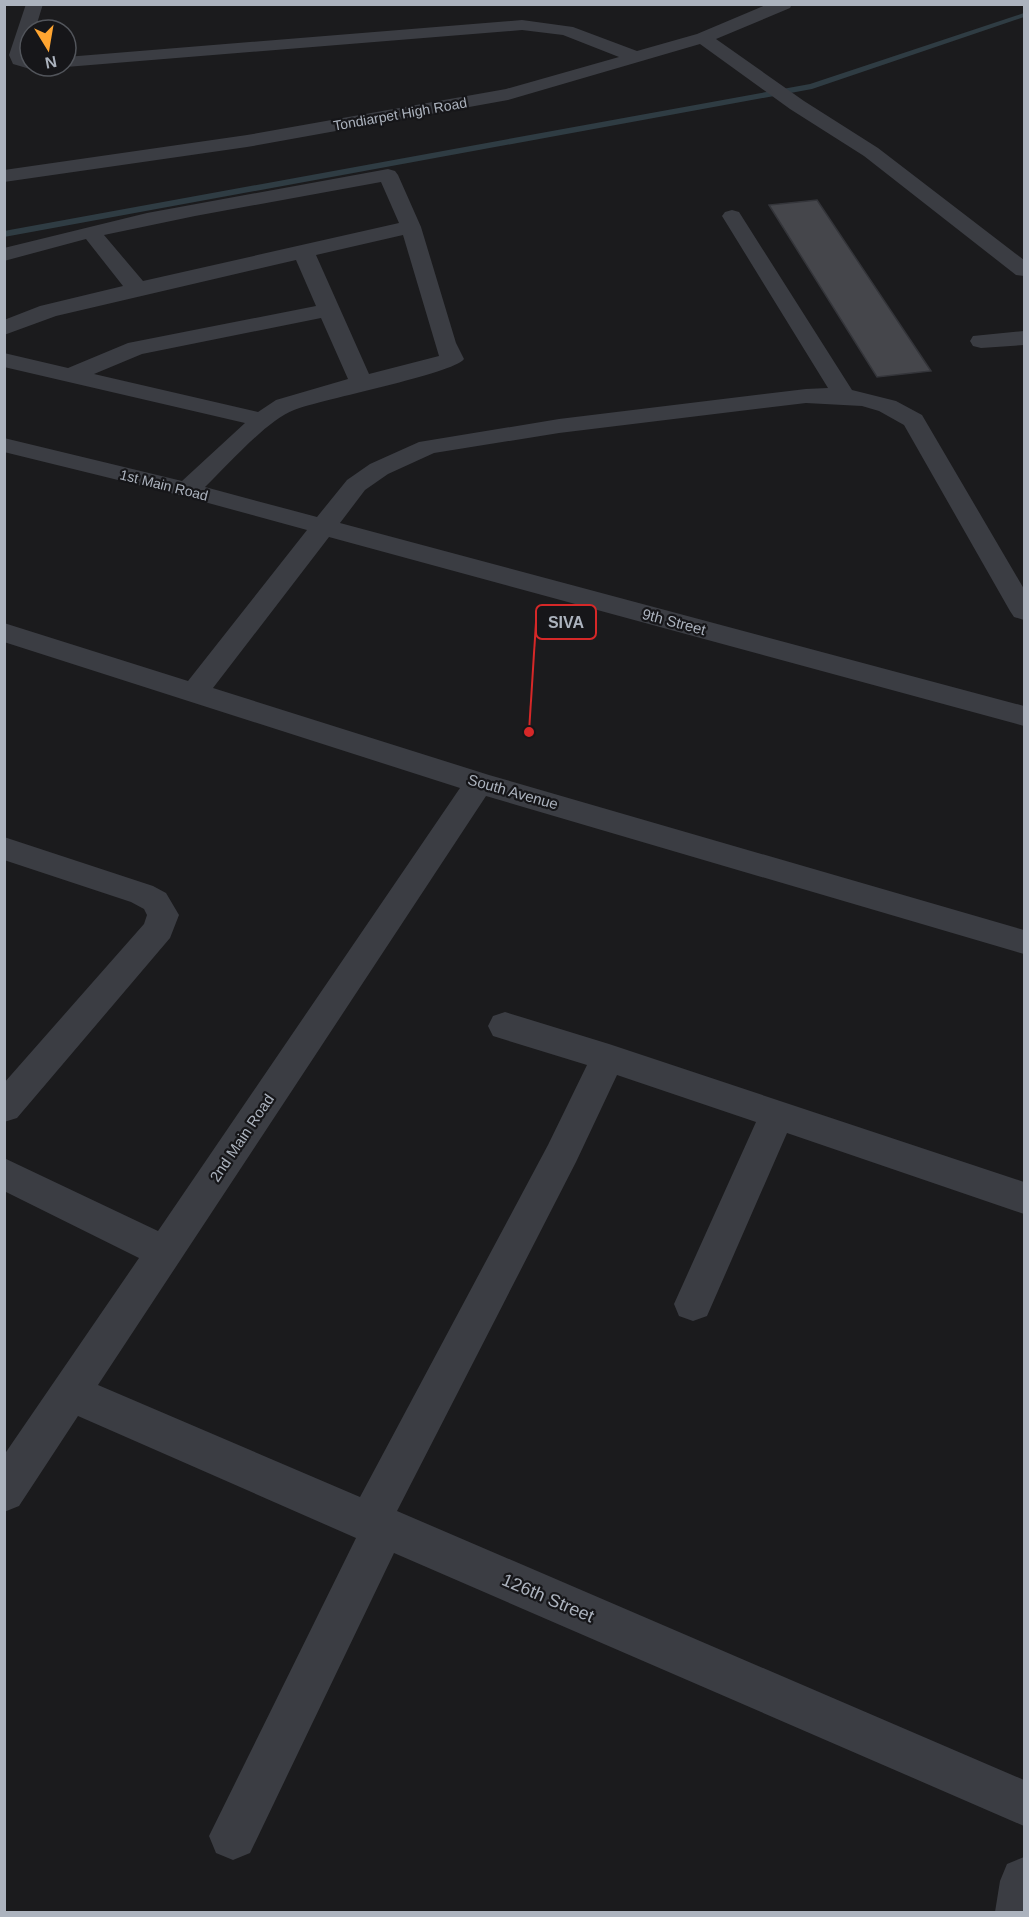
<svg xmlns="http://www.w3.org/2000/svg" width="1029" height="1917" font-family="Helvetica,sans-serif">
	<style>
		.lines { fill: none; stroke-linecap: round; stroke-linejoin: round }
		.stream { fill: #2f3c43; fill-rule: evenodd }
		.building { fill: #45464b; stroke: #34353a; stroke-width: 1.5 }
		.minor { fill: #3b3d43; fill-rule: evenodd }
		.labels { text-anchor: middle; stroke-width: 4.5; stroke-linejoin: round; paint-order: stroke }
		.far-street-label { font-size: 14px; fill: #acb3be; stroke: #161619 }
		.street-label { font-size: 15px; fill: #acb3be; stroke: #161619 }
		.near-street-label { font-size: 18px; fill: #acb3be; stroke: #161619 }
		.leader { fill: none; stroke: #d62828; stroke-width: 2 }
		.callout-dot { fill: #d62828; stroke: #161619; stroke-width: 2 }
		.callout { fill: #161619; stroke: #d62828; stroke-width: 2 }
		.callout-label { font-size: 16px; text-anchor: middle; font-weight: bold; fill: #acb3be }
	</style>
	<rect width="100%" height="100%" fill="#1b1b1d"/>
	<g class="lines">
		<path class="stream" d="M1024 13V17L812 89 4 237V231L810 84Z"/>
	</g>
	<path class="building" d="M817 200 931 371 877 377 769 205Z"/>
	<g class="lines">
		<path class="minor" d="M26 4H43L35 30H30L27 57 30 58V66H38L30 69 13 64 9 55Z
			M768 4H792L790 8 716 39 804 101 878 148 1024 260V276L1016 275 864 156 790 109 700 44 508 100 247 147 4 182V170L247 135 506 89 619 57 563 35 522 30 66 67 60 66H66V57L522 20 573 27 637 51 697 34Z
			M388 169 395 171 398 175 421 227 456 343 464 359C453 374 322 399 294 410 267 420 227 466 205 487L317 517 347 480 370 464 419 442 559 419 806 389 828 388 722 216 725 212 732 210 739 212 852 390 896 401 922 415 1024 589V620L1014 617 1010 611 904 425 879 411 862 406 806 403 559 433 434 453 388 474 365 490 340 523 1024 706V726L329 537 213 688 489 775 1024 930V954L486 796 98 1385 360 1497 548 1145 587 1065 493 1036 488 1026 493 1016 505 1012 609 1044 1024 1182V1214L787 1133 707 1316 693 1321 679 1316 674 1304 756 1122 617 1075 576 1162 397 1511 1024 1780V1826L394 1553 250 1853 233 1860 216 1853 209 1836 356 1538 78 1416 19 1506 4 1512V1455L139 1258 4 1191V1158L158 1231 460 788 4 642V623L188 681 307 530 179 495 4 452V438L182 481 245 423 4 367V353L68 368 128 343 316 306 296 260 56 316 4 335V320L40 306 123 286 86 239 4 261V248L147 213ZM381 182 399 223 143 281 104 235 195 216ZM403 235 439 356 369 374 316 255ZM321 318 348 379 276 400 258 412 94 374 142 354Z
			M1024 331V345L981 348 973 346 970 341 973 336Z
			M4 837 153 886 166 893 179 915 170 938 17 1118 4 1122V1083L144 924 147 915 144 909 131 902 4 860Z
			M1024 1857V1912H995L1000 1881 1007 1864Z"/>
	</g>
	<g class="labels">
		<g class="far-street-label">
			<text transform="translate(400 114) rotate(-10)" y="5">Tondiarpet High Road</text>
			<text transform="translate(164 485) rotate(14)" y="5">1st Main Road</text>
		</g>
		<g class="street-label">
			<text transform="translate(674 622) rotate(15)" y="5">9th Street</text>
			<text transform="translate(513 792) rotate(16)" y="5">South Avenue</text>
			<text transform="translate(242 1138) rotate(-56)" y="5">2nd Main Road</text>
		</g>
		<g class="near-street-label">
			<text transform="translate(548 1598) rotate(23)" y="6">126th Street</text>
		</g>
	</g>
	<path class="leader" d="M529 732L536 622"/>
	<circle class="callout-dot" cx="529" cy="732" r="6"/>
	<rect class="callout" x="536" y="605" width="60" height="34" rx="6"/>
	<g class="callout-label">
		<text x="566" y="628">SIVA</text>
	</g>
	<rect width="1029" height="1917" fill="none" stroke="#acb3be" stroke-width="12"/>
	<g transform="translate(48 48) rotate(169)"><circle r="28" fill="#161619" stroke="#52555b" stroke-width="1.5"/>
	<path d="M0-4.5L10 22L0 15L-10 22Z" fill="#ffa531"/>
	<text y="-9" font-size="16" font-weight="bold" text-anchor="middle" fill="#acb3be">N</text>
	</g>
</svg>
